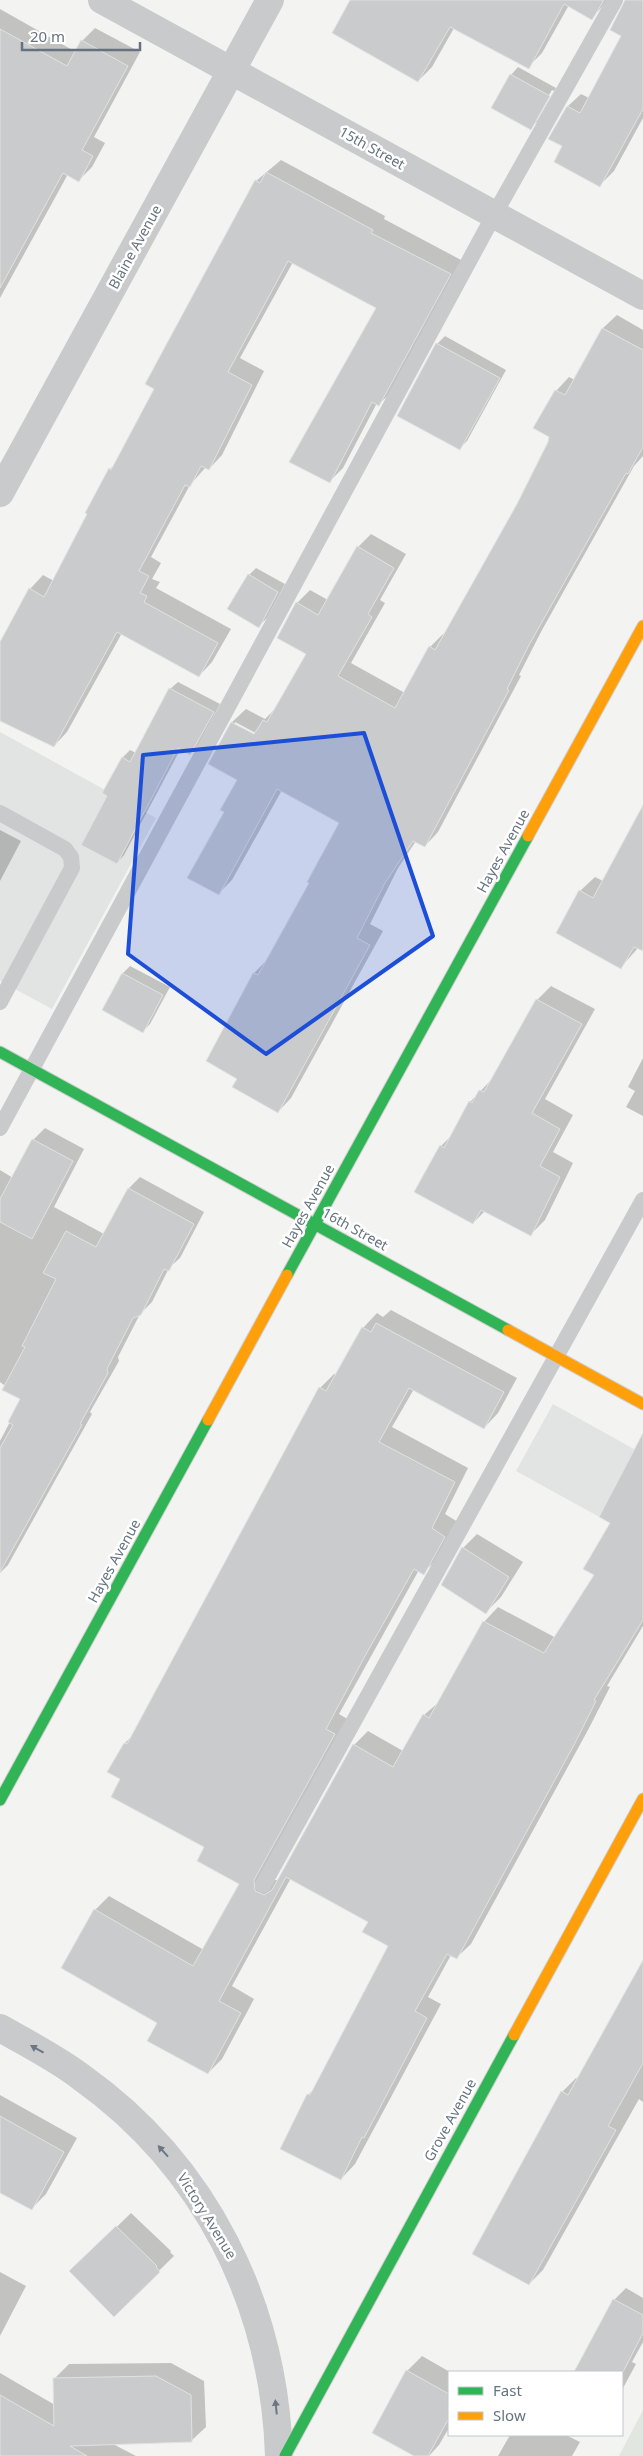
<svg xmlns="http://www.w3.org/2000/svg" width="643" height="2456" font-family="'Noto Sans',sans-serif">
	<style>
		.built { fill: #e2e3e3 }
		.green { fill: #e2e6e0 }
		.shadow { fill: #0003; fill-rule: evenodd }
		.building { fill: #cacbcc; stroke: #e2e2e2 }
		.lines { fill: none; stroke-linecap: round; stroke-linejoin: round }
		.fast-casing { stroke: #cfcfd0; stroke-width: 13 }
		.slow-casing { stroke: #cfcfd0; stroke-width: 13 }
		.lane { stroke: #c9cacb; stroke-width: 16 }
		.street { stroke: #c9cacb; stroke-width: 28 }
		.fast { stroke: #30b455; stroke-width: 11 }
		.slow { stroke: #ff9f0a; stroke-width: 11 }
		.oneway { fill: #6b7783 }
		.marked { fill: #1d4ed8; fill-opacity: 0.2; stroke: #1d4ed8; stroke-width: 4; stroke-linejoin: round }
		.labels { text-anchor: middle; stroke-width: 5; stroke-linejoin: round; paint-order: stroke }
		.street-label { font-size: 14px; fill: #66737f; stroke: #fff }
	</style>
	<rect width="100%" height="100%" fill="#f3f3f2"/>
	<path class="built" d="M0 732 156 818 52 1009 0 981Z
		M553 1404 643 1454V1541L516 1471Z"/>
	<path class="green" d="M643 2410V2456H619Z"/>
	<path class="shadow" d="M351 0H608L592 18 569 5 542 53 528 67 454 28 432 67 418 81Z
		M626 0H643V118L614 171 600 185 564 146 550 139 568 106 581 94 589 98 622 36Z
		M0 9 76 52 82 41 95 28 140 52 94 137 105 143 92 167 79 180 68 174 0 298Z
		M518 67 556 88 538 121 530 128 511 75ZM552 90 554 91 537 121H534Z
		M281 160 385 216 384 219 463 261 393 391 379 404 377 403 343 468 329 482 378 307 293 262 240 358 264 371 222 455 209 469 206 467 190 485 151 557 161 563 152 579 160 582 156 588 231 629 212 662 199 676 122 633 67 732 54 746 6 723 0 717V644L30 589 43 575 54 581 89 513 87 512 110 469 116 464 155 388 256 181Z
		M617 315 643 330V456L634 466 542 630 519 675 521 676 438 832 425 846 416 841 398 868 370 924 383 931 291 1098 278 1112 238 1079 207 1061 254 973 267 960 311 883 340 822 282 790 232 880 218 894 225 812 239 779 210 764 232 722 246 709 265 719 277 707 307 654 297 603 310 590 328 600 358 547 371 534 406 554 380 600 385 603 351 663 405 693 430 647 443 634 445 635 518 505 549 443 556 391 569 377 575 380 603 328ZM235 722 261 736 259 738 235 725Z
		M445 336 506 370 467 441 459 449 399 415 437 344Z
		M256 568 285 584 267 618 259 626 249 575Z
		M178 682 220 704 198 746 190 753 181 748 124 855 117 863 109 795 103 792 123 757 130 750 136 753 170 689Z
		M643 811V950L639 947 621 967 580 891 595 877 603 881Z
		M0 830 21 841 0 881Z
		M130 966 170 987 150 1024 143 1031 103 1010 123 973Z
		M551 986 595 1009 545 1099 573 1115 553 1152 573 1163 545 1220 531 1234 485 1211 473 1223 441 1146 452 1135 470 1102 494 1077 537 1000Z
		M643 1058V1116L626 1107 635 1091 628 1087Z
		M45 1128 84 1149 54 1207 104 1234 129 1188 140 1177 204 1212 180 1258 169 1268 152 1302 140 1314 118 1357 119 1361 90 1412 92 1414 8 1565 0 1573V1441L22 1399 0 1382V1170L13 1178 33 1140Z
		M391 1310 517 1378 498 1413 484 1428 414 1389 392 1427 468 1468 445 1514 458 1522 437 1559 423 1573 419 1570 339 1714 349 1720 273 1880H279L354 1745 368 1731 403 1751 424 1715 439 1702 484 1622 498 1607 558 1639 595 1574 612 1522 643 1444V1626L607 1686 610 1687 588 1730 471 1944 456 1958 451 1955 428 1997 441 2004 355 2164 341 2179 308 2095 316 2087 390 1946 370 1922 291 1878 232 1986 254 1999 222 2059 208 2073 159 2023 95 1910 109 1896 204 1950 241 1883 206 1847 122 1779 125 1743 133 1735 320 1388 334 1374 336 1375 363 1328 377 1313 383 1317Z
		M477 1534 523 1562 501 1597 486 1612 463 1548Z
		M643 1978V2102L639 2099 543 2270 529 2284 562 2092 576 2078 578 2079Z
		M0 2095 77 2138 46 2194 32 2208 0 2191Z
		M131 2213 171 2251 170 2252 174 2256 114 2315 86 2257Z
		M0 2272 26 2286 0 2336Z
		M626 2288 643 2298V2342L632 2362 636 2364 622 2390V2372H574L614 2300Z
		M422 2356 450 2372 449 2428 439 2445 429 2456H418L407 2371Z
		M171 2363 204 2381 206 2427 191 2441 113 2444 136 2456H0V2373L55 2405V2378L69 2364Z
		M510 2435H566L580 2442 572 2456H498Z"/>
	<path class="building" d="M350 0H604L592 20 564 4 529 69 450 27 418 82 332 33Z
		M625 0H643V109L600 187 554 162 562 146 548 139 567 106 580 113 621 36 610 30Z
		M0 29 67 66 81 40 128 66 82 150 93 156 79 182 63 173 0 288Z
		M510 74 550 96 531 130 491 108Z
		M266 172 373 230 371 233 451 274 379 406 372 402 330 483 289 462 376 308 288 261 228 372 252 385 209 470 201 466 190 487 185 485 139 571 149 576 140 593 147 596 144 602 218 643 199 677 117 632 54 747 0 721V642L29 588 44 597 87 514 85 513 109 468 111 470 154 389 145 384 255 180 260 183Z
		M602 328 643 350V447L628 474 626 473 529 645 507 689 509 690 425 847 413 841 385 883 357 938 370 945 278 1113 232 1087 237 1079 206 1061 253 973 258 975 309 883 307 882 339 823 277 789 219 895 187 878 224 812 220 810 237 780 208 764 231 722 254 734 263 720 267 722 306 654 277 638 296 602 318 615 357 546 394 568 368 614 372 617 338 676 395 708 429 646 435 650 517 504 548 442 549 437 533 428 555 390 565 395Z
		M436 343 500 378 460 450 397 416Z
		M248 574 278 592 259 628 227 609Z
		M169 688 214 712 190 755 178 748 117 864 81 845 107 796 102 793 122 757 130 762Z
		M643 805V951L634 947 621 969 556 933 579 890 593 898Z
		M122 973 163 995 143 1033 102 1010Z
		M536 999 582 1024 532 1113 560 1129 540 1166 560 1177 531 1236 481 1210 473 1224 414 1192 440 1145 444 1148 469 1101 472 1103 479 1090 484 1092Z
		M32 1139 73 1161 32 1239 0 1222V1199Z
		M128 1188 194 1224 169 1271 164 1269 141 1315 133 1318 107 1369 108 1373 80 1424 82 1425 0 1572V1448L13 1425 8 1422 20 1399 2 1390 25 1347 22 1346 56 1279 43 1273 66 1231 96 1247Z
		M376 1323 504 1392 484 1429 409 1388 379 1442 455 1482 432 1528 445 1537 424 1575 414 1569 365 1656 326 1729 335 1734 254 1880 255 1891 264 1895 272 1890 353 1744 393 1767 423 1714 429 1718 483 1621 544 1653 594 1575 583 1569 610 1523 599 1517 643 1433V1620L594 1700 596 1701 574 1745 457 1959 447 1954 415 2011 427 2018 364 2138 362 2137 341 2180 280 2149 307 2094 310 2095 388 1946 362 1932 368 1922 286 1877 219 2001 241 2013 208 2074 147 2041 157 2023 61 1968 94 1909 193 1966 239 1884 197 1861 204 1847 111 1797 120 1779 107 1772 124 1743 127 1744 319 1387 326 1391 362 1327 371 1332Z
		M462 1547 509 1577 486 1614 441 1585Z
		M643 1960V2063L608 2126 616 2130 529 2285 472 2254 561 2091 568 2095Z
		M0 2116 64 2152 32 2210 0 2193Z
		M116 2226 157 2266 156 2267 160 2272 114 2317 69 2271Z
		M613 2299 643 2315V2333L623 2372H574Z
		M406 2370 449 2394V2418L428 2456H414L372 2433Z
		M156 2376 191 2395 192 2442 70 2446 87 2456H0V2395L54 2426 53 2378Z"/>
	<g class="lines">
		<g class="fast-casing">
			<path id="fast" d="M0 1052 508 1330
				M287 1275 528 836
				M0 1800 208 1420
				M285 2456 514 2035"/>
		</g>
		<g class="slow-casing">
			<path id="slow" d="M528 836 643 626
				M508 1330 643 1404
				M208 1420 287 1275
				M514 2035 643 1799"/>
		</g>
		<path class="lane" d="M0 813 65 849 71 857 72 868 0 1002
			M0 1128 494 215 615 0
			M263 1885 643 1200"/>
		<path class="street" d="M102 0 643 296
			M0 493 270 0
			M0 2028C28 2044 56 2058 81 2077 206 2166 274 2304 279 2456"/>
		<use href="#fast" class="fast"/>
		<use href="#slow" class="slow"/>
	</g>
	<defs><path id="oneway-solid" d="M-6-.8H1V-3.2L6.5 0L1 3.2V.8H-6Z" transform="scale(1.25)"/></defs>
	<g class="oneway">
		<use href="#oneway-solid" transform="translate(37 2049) rotate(-151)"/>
		<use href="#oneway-solid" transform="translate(163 2151) rotate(-132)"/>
		<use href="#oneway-solid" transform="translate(276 2407) rotate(-96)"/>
	</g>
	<path class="marked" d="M364 733 433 936 266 1054 128 954 143 755Z"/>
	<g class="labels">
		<g class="street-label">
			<text transform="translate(372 148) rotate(29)" y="5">15th Street</text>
			<text transform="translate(135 247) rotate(-61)" y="5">Blaine Avenue</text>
			<text transform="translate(503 851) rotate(-61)" y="5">Hayes Avenue</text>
			<text transform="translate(308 1206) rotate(-61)" y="5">Hayes Avenue</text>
			<text transform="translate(355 1229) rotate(29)" y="5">16th Street</text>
			<text transform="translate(114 1561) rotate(-61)" y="5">Hayes Avenue</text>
			<text transform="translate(450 2120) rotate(-61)" y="5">Grove Avenue</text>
			<text transform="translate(207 2216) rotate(58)" y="5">Victory Avenue</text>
		</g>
	</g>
	<rect x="448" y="2371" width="175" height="65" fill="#ffffff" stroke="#c2c7cc"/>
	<rect x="458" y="2387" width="25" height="8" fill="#30b455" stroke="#c2c7cc"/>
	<text x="493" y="2396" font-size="15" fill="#66737f">Fast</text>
	<rect x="458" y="2412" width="25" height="8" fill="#ff9f0a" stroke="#c2c7cc"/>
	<text x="493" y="2421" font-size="15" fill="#66737f">Slow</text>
	<path d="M22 42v8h118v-8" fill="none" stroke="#66737f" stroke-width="2.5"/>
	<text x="30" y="42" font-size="15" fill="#66737f" stroke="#ffffff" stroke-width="4" paint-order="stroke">20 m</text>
</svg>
